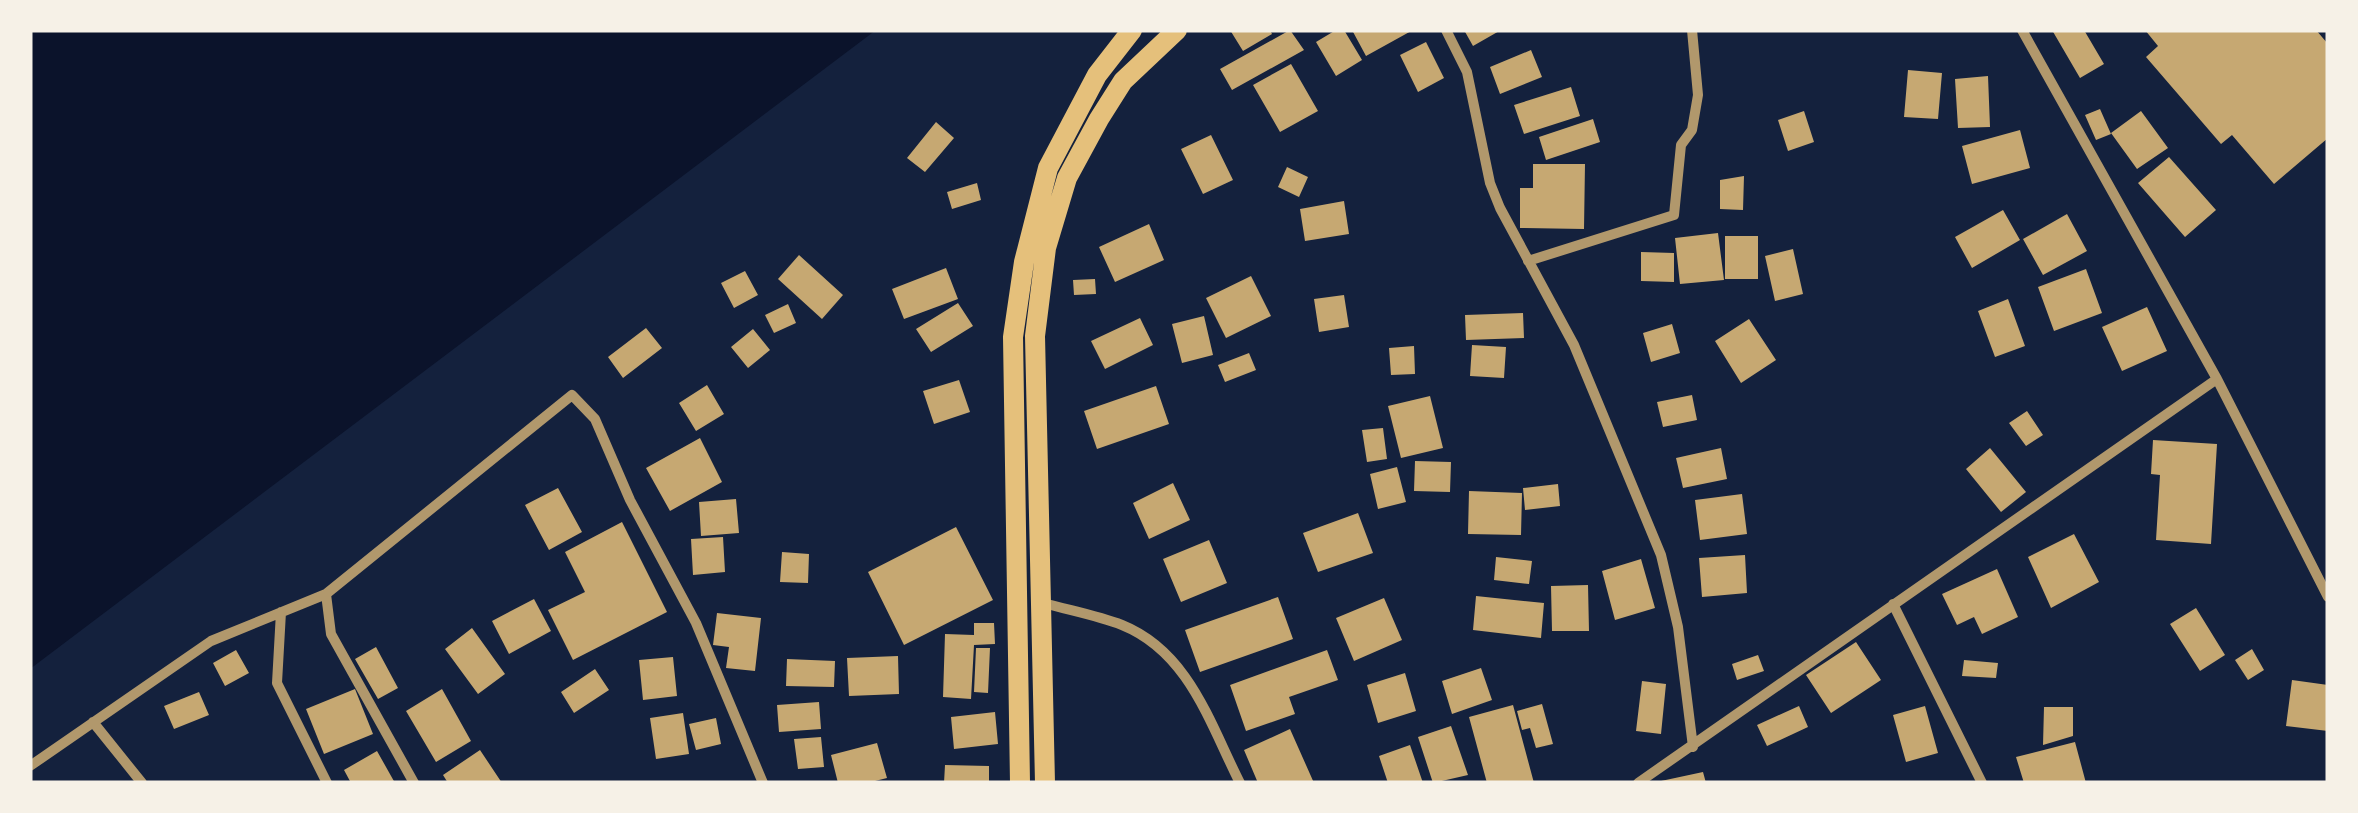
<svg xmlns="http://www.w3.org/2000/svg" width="2358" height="813" font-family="'Fira Sans',sans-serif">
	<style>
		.water { fill: #0b132b }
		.building { fill: #c6a872 }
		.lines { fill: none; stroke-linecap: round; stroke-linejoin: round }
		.minor { stroke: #b1986c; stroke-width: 10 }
		.secondary { stroke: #e5c07b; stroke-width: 20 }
	</style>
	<rect width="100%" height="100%" fill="#14213d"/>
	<path class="water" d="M30 30H876L30 669Z"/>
	<path class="building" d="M1230 30H1270L1272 34 1243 51Z
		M1290 30 1304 50 1232 90 1220 69Z
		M1336 30H1344L1362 60 1336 76 1316 42Z
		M1352 30H1413L1366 56Z
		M1464 30H1501L1473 46Z
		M2052 30H2084L2104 64 2080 78Z
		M2145 30H2316L2328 44V138L2274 184 2232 135 2221 144 2146 57 2158 46Z
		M1426 42 1444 78 1418 92 1400 55Z
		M1531 50 1542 77 1500 94 1490 67Z
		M1291 64 1318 111 1280 132 1253 85Z
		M1908 70 1942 73 1938 119 1904 117Z
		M1988 76 1990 127 1958 128 1955 79Z
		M1571 87 1580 116 1524 134 1514 105Z
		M2100 109 2111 134 2096 140 2085 115Z
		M1804 111 1814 142 1788 151 1778 120Z
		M2141 111 2168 148 2137 169 2111 133Z
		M1593 119 1600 142 1546 160 1539 137Z
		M936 122 954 138 925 172 907 158Z
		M2020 130 2030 168 1972 184 1962 146Z
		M1211 135 1233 180 1203 194 1181 149Z
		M2169 157 2216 210 2185 237 2138 183Z
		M1533 164H1585L1584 229 1520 228V188H1533Z
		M1287 167 1308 177 1299 197 1278 187Z
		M1744 176 1743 210 1720 209V180Z
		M977 183 981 200 952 209 947 192Z
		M1344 201 1349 234 1305 241 1300 209Z
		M2003 210 2020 240 1972 268 1955 237Z
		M2067 214 2087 251 2043 275 2023 239Z
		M1149 224 1164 260 1115 282 1099 247Z
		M1718 233 1724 280 1680 284 1675 238Z
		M1725 236H1758V279H1725Z
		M1793 249 1803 294 1775 301 1765 256Z
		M1641 252 1674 253V282L1641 281Z
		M799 255 843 295 822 319 778 279Z
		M946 268 958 299 904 319 892 289Z
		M2086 269 2102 313 2054 331 2038 287Z
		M745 271 758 295 734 308 721 283Z
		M1251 276 1271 316 1226 338 1206 298Z
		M1095 279 1096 294 1074 295 1073 280Z
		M1344 295 1349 327 1319 332 1314 299Z
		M2008 299 2025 346 1995 357 1978 311Z
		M958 303 973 326 931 352 916 329Z
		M788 304 796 323 774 333 765 315Z
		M2147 307 2167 351 2122 371 2102 327Z
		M1523 313 1524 338 1466 340 1465 315Z
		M1204 316 1213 355 1182 363 1172 324Z
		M1140 318 1153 345 1105 369 1091 341Z
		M1749 319 1776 360 1741 383 1715 341Z
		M1672 324 1680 353 1651 362 1643 333Z
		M646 328 662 348 623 378 608 357Z
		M753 329 770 350 748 368 731 347Z
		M1472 345 1506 347 1504 378 1470 376Z
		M1414 346 1415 374 1391 375 1389 348Z
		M1249 353 1256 370 1225 382 1218 365Z
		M959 380 970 412 934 424 923 391Z
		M707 385 724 414 696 431 679 403Z
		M1156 386 1169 424 1097 449 1084 411Z
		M1692 395 1697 420 1663 427 1657 402Z
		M1430 396 1443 448 1401 458 1388 406Z
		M2027 411 2043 435 2026 446 2009 423Z
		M1383 428 1387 459 1367 462 1362 430Z
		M700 438 722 482 670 511 646 468Z
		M2153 440 2217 444 2211 544 2156 540 2160 475 2151 474Z
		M1721 448 1727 479 1683 488 1676 458Z
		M1990 448 2026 492 2001 512 1966 469Z
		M1415 461 1451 462 1450 492 1414 491Z
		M1397 467 1406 502 1378 509 1370 474Z
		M1173 483 1190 520 1149 539 1133 503Z
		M1558 484 1560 506 1525 510 1523 488Z
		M558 488 582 532 549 550 525 505Z
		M1469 491 1522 493 1521 535 1468 534Z
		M1742 494 1747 534 1700 540 1695 500Z
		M736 499 739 533 701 536 699 502Z
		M1358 513 1373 553 1318 572 1303 533Z
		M622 522 667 612 573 660 548 610 585 592 565 552Z
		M956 527 993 600 904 645 868 572Z
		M2074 534 2099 582 2051 608 2028 557Z
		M723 537 725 572 693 575 691 539Z
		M1209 540 1227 583 1181 602 1163 559Z
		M782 552 809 554 808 583 780 582Z
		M1745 555 1747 593 1702 597 1699 558Z
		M1496 557 1532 561 1529 584 1494 580Z
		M1641 559 1655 608 1615 620 1602 571Z
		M1997 569 2018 617 1982 634 1974 617 1957 625 1942 594Z
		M1588 585 1589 631H1552L1551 586Z
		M1476 596 1544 603 1541 638 1473 630Z
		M1278 597 1293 639 1200 672 1185 630Z
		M1384 598 1402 640 1354 661 1336 618Z
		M534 599 551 631 509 654 492 621Z
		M2196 608 2225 655 2200 671 2170 624Z
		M717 613 761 618 755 671 726 668 729 647 713 645Z
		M974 623H994L995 644 974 645 971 699 943 697 945 634 974 635Z
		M472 628 505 674 478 694 445 649Z
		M1856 642 1881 680 1831 713 1806 675Z
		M376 647 398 688 378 699 355 659Z
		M976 648H990L988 693 974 692Z
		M2252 649 2264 670 2248 680 2235 660Z
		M236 650 249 673 225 686 213 663Z
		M1327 650 1338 680 1289 697 1295 714 1246 731 1230 685Z
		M1758 655 1764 671 1737 680 1732 664Z
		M898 656 899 694 849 696 847 658Z
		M673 657 677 696 643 700 639 660Z
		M787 659 835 661 834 687 786 686Z
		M1964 660 1998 663 1996 678 1962 676Z
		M1481 668 1492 700 1452 714 1442 681Z
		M595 669 609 690 574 713 561 692Z
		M1405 673 1416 711 1378 723 1367 685Z
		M2292 680 2328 685V731L2286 726Z
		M1642 681 1666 684 1661 734 1636 731Z
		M355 689 373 734 324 754 306 709Z
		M442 689 471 741 436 762 406 711Z
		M199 692 209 715 174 729 164 706Z
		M819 702 821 729 779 732 777 705Z
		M1542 704 1553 744 1536 748 1530 728 1522 730 1517 711Z
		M1513 705 1534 783H1487L1469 717Z
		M1799 706 1808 727 1767 746 1757 725Z
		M1925 706 1938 753 1906 762 1893 715Z
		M2044 707H2073V736L2043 745Z
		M995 712 998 744 954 749 951 717Z
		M683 713 689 754 656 759 650 718Z
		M716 718 721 744 696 750 689 724Z
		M1451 726 1468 775 1433 783 1418 737Z
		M1290 729 1314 783H1258L1244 750Z
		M821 737 824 767 798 769 794 739Z
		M2075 742 2086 783H2024L2016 757Z
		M877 743 887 778 867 783H838L831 755Z
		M1410 745 1423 783H1388L1379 756Z
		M480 750 502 783H448L443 775Z
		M377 751 395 783H351L344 770Z
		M945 765 989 766V783H944Z
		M1703 772 1706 783H1661V781Z"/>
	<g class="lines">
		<path class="minor" d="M1446 30 1467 72 1490 183 1500 208 1574 345 1661 555 1678 627 1693 747
			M2022 30 2217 379 2328 597
			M1528 261 1674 215 1681 145 1692 130 1698 95 1692 30
			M326 594 331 634 414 783
			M1040 602C1067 610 1096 615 1122 625 1189 652 1210 724 1240 783
			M1893 604 1982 783
			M281 612 277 683 327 783
			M93 722 142 783
			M30 766 211 641 326 594 572 395 595 419 630 500 696 623 763 783
			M1638 783 2217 379"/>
		<path class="secondary" d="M1020 783 1013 337 1024 262 1048 168 1097 75 1132 30
			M1045 783 1035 336 1046 248 1067 178 1099 119 1123 81 1177 30"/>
	</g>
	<rect width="2358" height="813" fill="none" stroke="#f6f1e7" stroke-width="65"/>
</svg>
